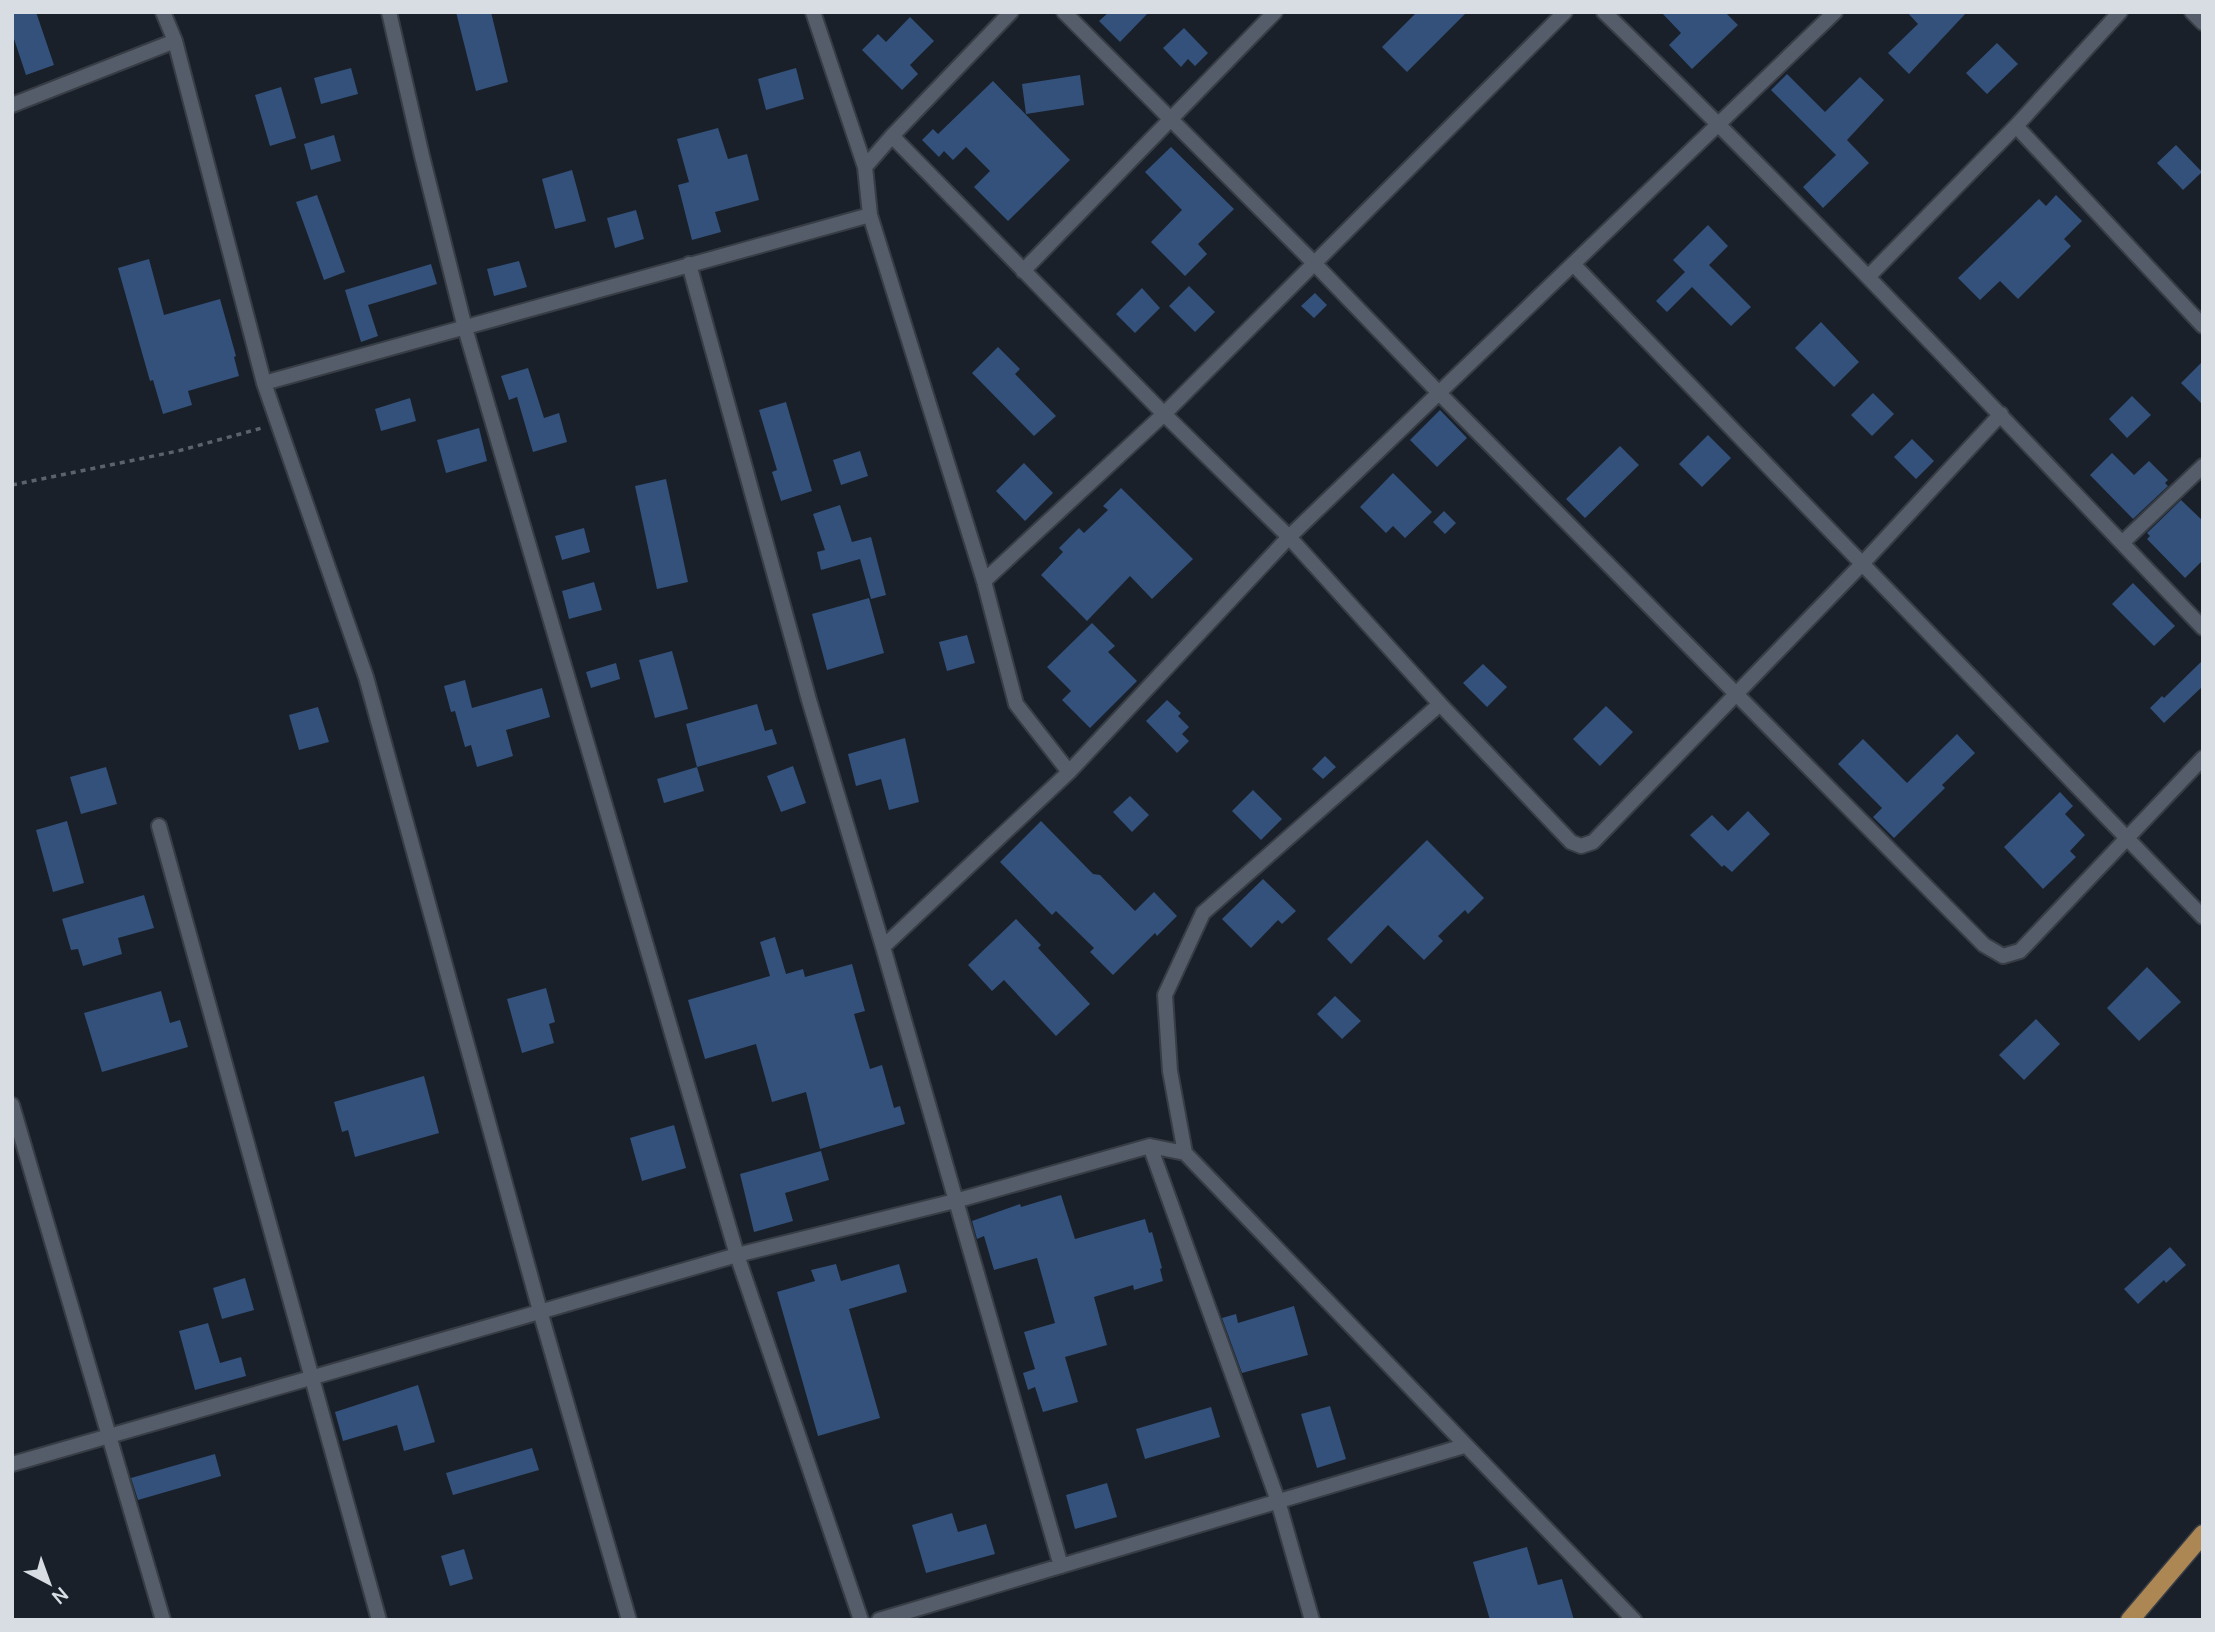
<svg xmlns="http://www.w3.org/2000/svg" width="2215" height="1632" font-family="Manrope,sans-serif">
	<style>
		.building { fill: #33517a }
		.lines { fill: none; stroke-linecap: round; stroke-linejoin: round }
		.minor-casing { stroke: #383d45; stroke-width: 18 }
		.primary-casing { stroke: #383d45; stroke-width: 21 }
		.path { stroke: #5b626b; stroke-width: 3.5; stroke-dasharray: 5 5; stroke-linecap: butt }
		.minor { stroke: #545d69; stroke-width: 14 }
		.primary { stroke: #ac8754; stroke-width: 18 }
	</style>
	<rect width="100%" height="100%" fill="#19202a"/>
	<path class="building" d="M20 12H36L54 65 26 75 12 33V15Z
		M456 12H491L508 82 476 91Z
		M1109 12H1149L1120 42 1099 21Z
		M1417 12H1467L1407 72 1382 47Z
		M1661 12H1725L1738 25 1692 69 1669 45 1681 33Z
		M1907 12H1967L1909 74 1888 53 1918 24Z
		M910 17 934 41 910 65 918 74 902 90 862 50 878 34 886 42Z
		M1184 28 1208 53 1195 66 1188 59 1181 67 1163 48Z
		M1997 43 2018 64 1987 94 1966 73Z
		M351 68 358 94 321 104 314 78Z
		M796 68 804 99 766 110 758 79Z
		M1787 74 1825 112 1860 77 1884 100 1847 140 1869 163 1823 208 1803 187 1836 155 1771 90Z
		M1080 75 1084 105 1026 114 1022 84Z
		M993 81 1070 160 1008 221 974 187 990 171 966 147 953 160 944 151 939 157 922 140 933 129 938 134Z
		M281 87 296 138 270 146 255 95Z
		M718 128 728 159 747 154 759 200 715 212 721 232 692 240 678 185 689 182 677 139Z
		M334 135 341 161 311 170 304 144Z
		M2176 145 2202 172 2183 190 2157 163Z
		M1171 147 1234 209 1198 244 1207 254 1185 276 1151 242 1182 210 1145 172Z
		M572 170 586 221 555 229 542 179Z
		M317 195 345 272 324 280 296 202Z
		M2056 195 2082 221 2064 239 2071 246 2018 299 2000 281 1980 300 1958 278 2039 199 2046 206Z
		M636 210 644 239 615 248 607 218Z
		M1708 225 1728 246 1709 265 1751 307 1731 326 1692 287 1667 312 1656 301 1685 272 1673 260Z
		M149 259 164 315 220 299 236 356 234 357 239 376 188 391 192 405 163 414 153 380 150 381 118 268Z
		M519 261 527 287 494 296 487 269Z
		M431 264 437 284 368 305 378 336 361 342 345 290Z
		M1189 286 1215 312 1195 332 1169 306Z
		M1142 288 1160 308 1135 333 1116 314Z
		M1315 293 1327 305 1314 318 1301 306Z
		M1821 322 1859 362 1834 387 1795 348Z
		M998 347 1020 369 1015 374 1056 416 1034 436 972 373Z
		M2203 361V405L2181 383Z
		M528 368 544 418 559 413 567 442 533 452 517 397 509 400 501 376Z
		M1873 393 1894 414 1872 436 1851 415Z
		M2132 396 2151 415 2127 438 2109 419Z
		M410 398 416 421 381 431 375 409Z
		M786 402 812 491 781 501 772 472 777 470 759 410Z
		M1440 410 1467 438 1437 467 1410 440Z
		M479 428 487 461 446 473 437 440Z
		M1708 435 1731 458 1702 487 1679 464Z
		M1912 439 1934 461 1916 479 1894 457Z
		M1620 446 1639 465 1585 518 1566 499Z
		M860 451 868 476 841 485 833 460Z
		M2112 453 2134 475 2149 461 2168 480 2165 483 2168 486 2133 519 2090 475Z
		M1024 463 1053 493 1025 521 996 491Z
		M1393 473 1432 512 1405 538 1393 526 1386 533 1360 507Z
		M666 479 688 582 657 589 635 486Z
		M1121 488 1193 559 1152 599 1130 576 1087 621 1041 575 1063 552 1059 548 1079 528 1084 533 1108 510 1103 506Z
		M2181 500 2203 521V560L2185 578 2147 539 2150 536 2147 533Z
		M840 505 852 542 871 537 886 595 871 599 860 559 821 570 817 552 825 550 813 514Z
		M1444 511 1456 523 1445 534 1433 522Z
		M584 528 590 552 562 560 555 536Z
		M594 582 602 610 569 619 562 591Z
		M2133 583 2175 626 2154 646 2112 604Z
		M869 598 884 653 827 670 812 614Z
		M1092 623 1115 646 1108 652 1137 681 1090 728 1062 700 1071 691 1047 667Z
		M967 635 975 663 947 671 939 642Z
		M672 651 688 709 655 718 639 660Z
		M2203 660V686L2164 723 2150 708 2162 696 2164 698Z
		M616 663 620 679 591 688 586 672Z
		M1483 664 1507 687 1487 707 1463 683Z
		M465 680 472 708 542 688 550 717 506 730 513 756 477 767 471 745 465 747 455 711 451 712 444 686Z
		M1167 700 1181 713 1178 716 1189 727 1182 734 1189 741 1177 753 1146 721Z
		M757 704 765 731 772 729 777 744 697 767 686 724Z
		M1606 706 1633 732 1600 766 1573 739Z
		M318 707 329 742 299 750 289 715Z
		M1957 734 1975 753 1942 785 1945 788 1894 838 1873 817 1882 808 1838 764 1863 739 1907 783Z
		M905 738 919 802 889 810 881 779 856 786 848 754Z
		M1325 756 1336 767 1323 779 1312 769Z
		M793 766 806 803 781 812 767 776Z
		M106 767 117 804 81 814 70 777Z
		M697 767 704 791 664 803 657 779Z
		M1253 790 1282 819 1261 840 1232 811Z
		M2060 792 2073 806 2065 814 2085 835 2070 851 2076 857 2043 889 2004 847Z
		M1130 796 1149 815 1132 832 1113 812Z
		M1748 811 1770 834 1732 872 1724 865 1722 867 1690 835 1712 815 1728 831Z
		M67 821 84 883 53 892 36 830Z
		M1041 821 1093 874 1100 875 1135 911 1154 892 1177 916 1157 936 1155 933 1113 975 1090 952 1094 948 1056 911 1052 915 1000 862Z
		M1427 840 1484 898 1468 914 1465 910 1438 936 1443 941 1424 960 1388 925 1351 964 1327 939Z
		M1263 879 1296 911 1282 924 1278 920 1251 948 1222 919Z
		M144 895 154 928 118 938 122 954 83 966 78 949 71 950 62 919Z
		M1016 919 1041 945 1038 948 1090 1004 1056 1036 1004 980 992 991 968 965Z
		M775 937 786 974 803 969 805 977 852 964 865 1011 854 1014 870 1069 882 1065 894 1108 900 1106 905 1124 820 1149 806 1092 772 1102 756 1044 705 1059 688 1000 770 976 760 942Z
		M2147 967 2181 1002 2139 1041 2107 1008Z
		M546 988 555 1022 549 1024 554 1043 522 1053 507 999Z
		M161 991 170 1023 180 1020 188 1047 102 1072 84 1013Z
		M1335 996 1361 1021 1342 1039 1317 1014Z
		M2036 1019 2060 1044 2024 1080 1999 1055Z
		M424 1076 439 1133 355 1157 348 1130 342 1132 334 1102Z
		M674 1125 686 1168 642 1181 630 1138Z
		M821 1151 829 1180 785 1193 793 1221 754 1232 740 1174Z
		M1061 1195 1075 1239 1145 1219 1149 1233 1152 1232 1162 1268 1160 1269 1163 1281 1134 1290 1133 1285 1094 1297 1107 1345 1065 1357 1078 1402 1043 1412 1035 1387 1028 1390 1023 1373 1035 1369 1024 1332 1055 1323 1037 1258 994 1270 984 1236 977 1239 972 1221 1020 1204 1021 1207Z
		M2170 1247 2186 1265 2166 1283 2164 1280 2138 1304 2124 1289Z
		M836 1264 841 1281 899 1264 907 1292 849 1309 880 1418 818 1436 777 1292 815 1281 811 1270Z
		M245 1278 254 1310 222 1319 213 1288Z
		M1294 1306 1308 1355 1242 1373 1222 1318 1236 1314 1238 1323Z
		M208 1323 220 1363 241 1357 246 1376 195 1390 179 1331Z
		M418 1385 435 1442 404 1451 397 1425 343 1441 335 1412Z
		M1330 1406 1346 1459 1317 1468 1301 1414Z
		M1211 1407 1220 1437 1145 1459 1136 1429Z
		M532 1448 539 1470 453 1495 446 1473Z
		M215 1454 221 1476 138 1500 131 1478Z
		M1107 1483 1117 1517 1075 1529 1066 1495Z
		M952 1513 958 1532 986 1524 995 1554 926 1573 912 1525Z
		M1527 1547 1538 1585 1562 1579 1574 1620H1490L1473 1562Z
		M464 1549 473 1579 450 1586 441 1556Z"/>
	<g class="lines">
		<g class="minor-casing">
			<path id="minor" d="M163 12 175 41 264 383 366 677 540 1311 629 1620
				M389 12 422 156 465 328 737 1255 861 1620
				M813 12 865 167 870 215 984 581 1016 704 1069 772
				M1064 12 1314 263 1438 392 1984 945 2003 956 2020 951 2203 758
				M1604 12C1810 211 2005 421 2203 628
				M2192 12 2203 23
				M12 105 175 41
				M2016 126 2203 326
				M892 136 1164 414 1289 537 1440 704 1571 842 1581 846 1593 842 1862 564 2001 414
				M865 167 892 136 1011 12
				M689 264 809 700 883 947 1061 1566
				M1573 264 2203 917
				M1023 271 1275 12
				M1868 277 2016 126 2120 12
				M264 383 870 215
				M2122 543 2203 466
				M984 581 1164 414 1565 12
				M159 826 379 1620
				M883 947 1069 772 1289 537 1835 12
				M12 1105 163 1620
				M1150 1146 1278 1501 1312 1620
				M1185 1153 1170 1071 1165 995 1203 913 1440 704
				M12 1464 737 1255 955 1201 1150 1146 1185 1153 1634 1620
				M879 1620 1464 1446"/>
		</g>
		<g class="primary-casing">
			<path id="primary" d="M2130 1620 2203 1534"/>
		</g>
		<path class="path" d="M12 485 178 451 262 428"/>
		<use href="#minor" class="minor"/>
		<use href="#primary" class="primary"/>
	</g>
	<rect width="2215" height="1632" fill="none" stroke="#d8dde4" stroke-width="28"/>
	<g transform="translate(49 1583) rotate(139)" stroke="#19202a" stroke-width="5" paint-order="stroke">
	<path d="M0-5L12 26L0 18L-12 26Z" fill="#d8dde4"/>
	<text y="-10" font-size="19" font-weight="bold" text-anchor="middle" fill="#d8dde4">N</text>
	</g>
</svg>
